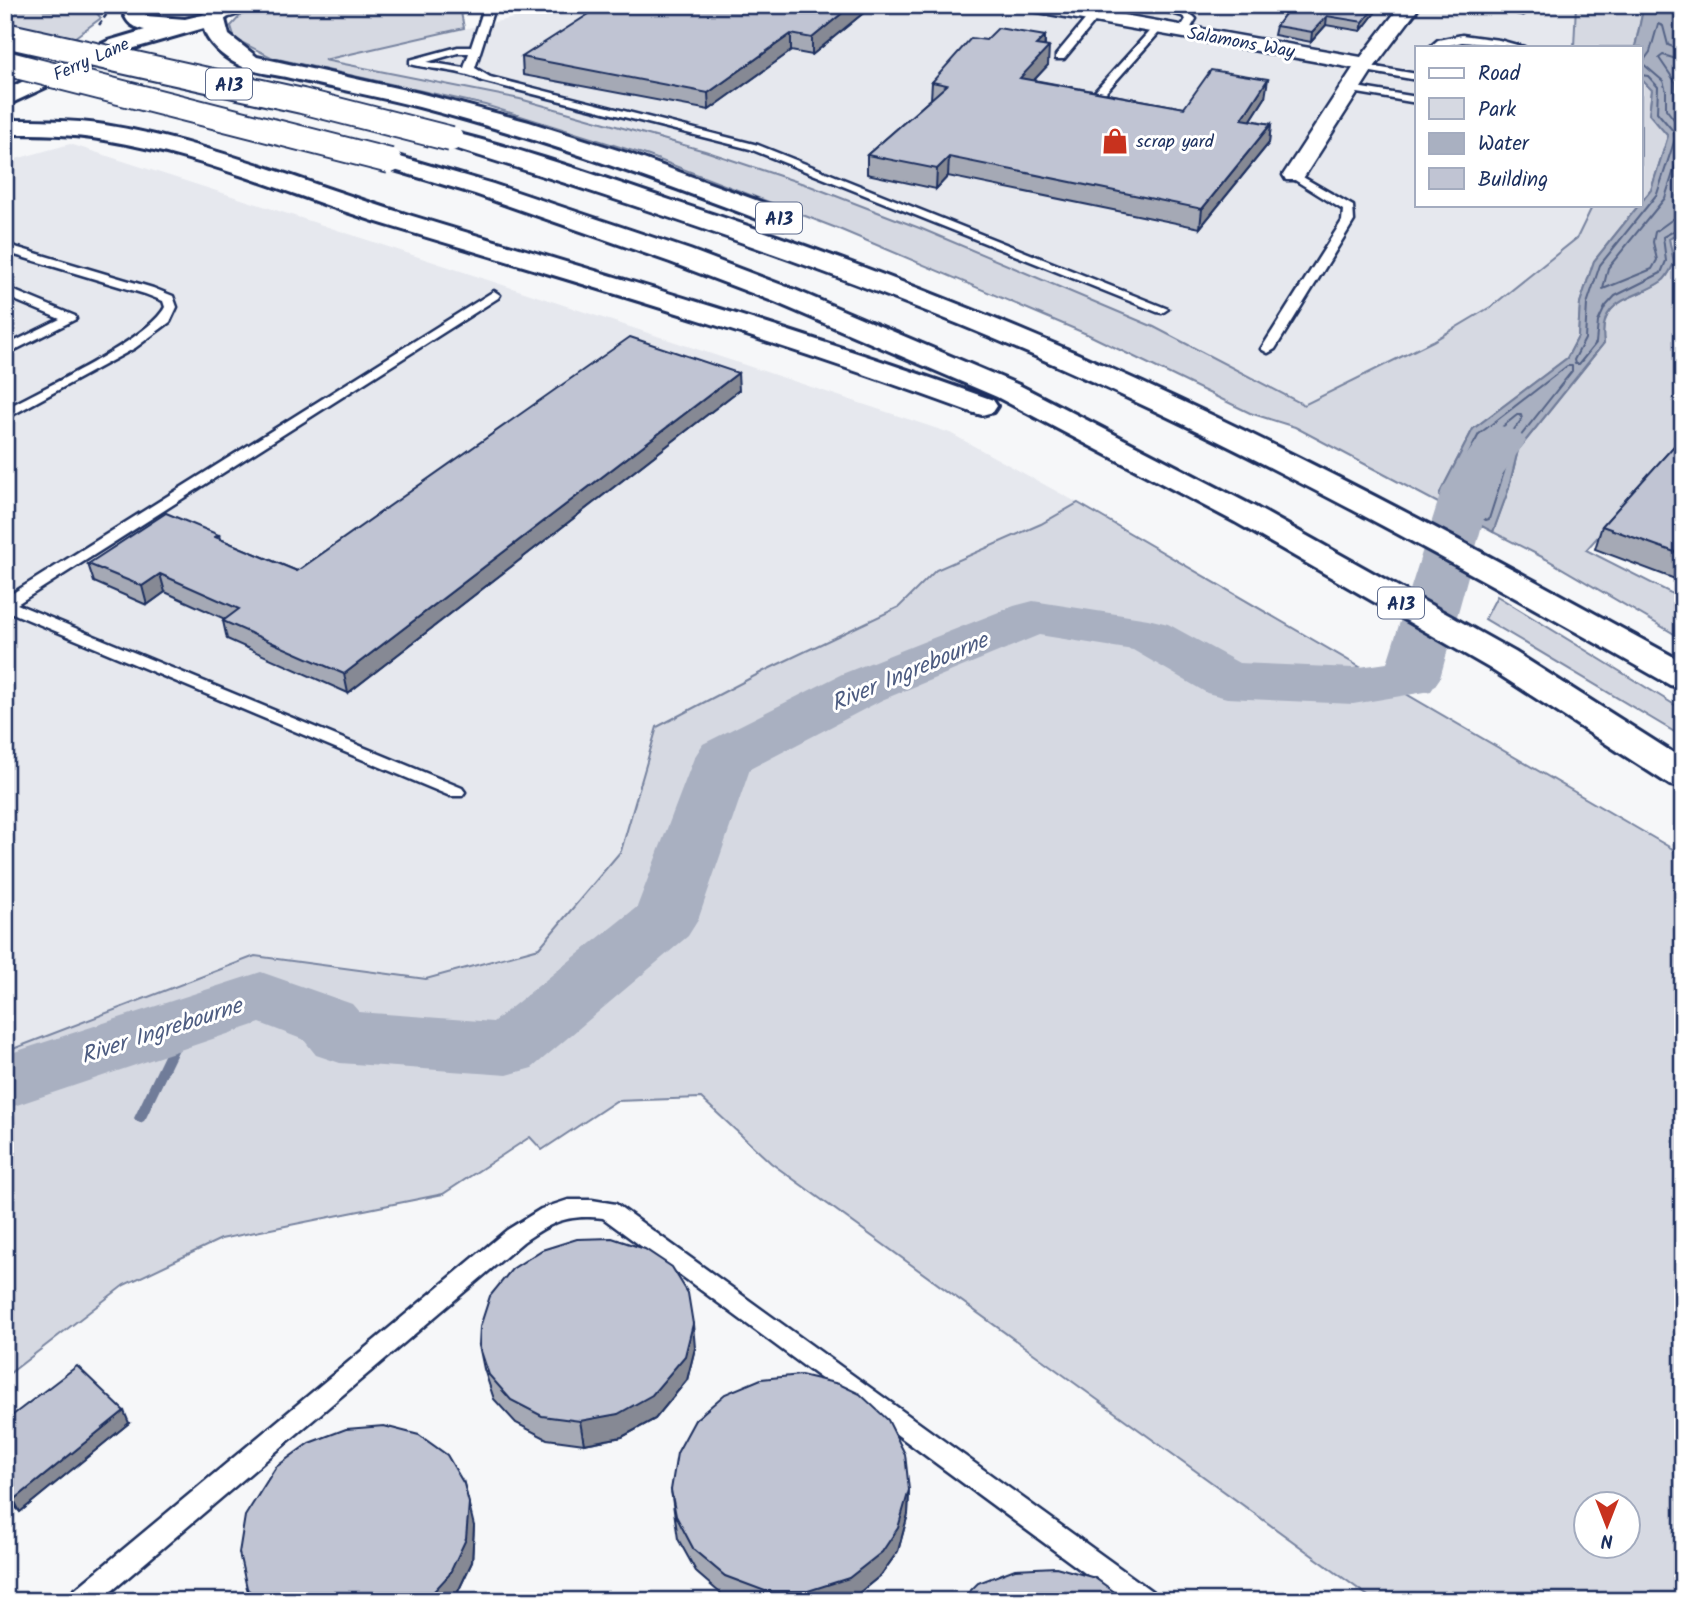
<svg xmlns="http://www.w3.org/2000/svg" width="1688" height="1606" font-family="Kalam,sans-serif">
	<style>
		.built { fill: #e6e8ee }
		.green { fill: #d6d9e2; stroke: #7884a0; stroke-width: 2; fill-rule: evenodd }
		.water { fill: #a9b0c1; stroke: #707c99; stroke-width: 2 }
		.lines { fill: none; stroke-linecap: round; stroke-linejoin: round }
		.shore { stroke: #546386; stroke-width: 2 }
		.stream { fill: #707c99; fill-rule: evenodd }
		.river { fill: #a9b0c1; fill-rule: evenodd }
		.service-casing { stroke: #1b2f5e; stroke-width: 5 }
		.minor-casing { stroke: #1b2f5e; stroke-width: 5 }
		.tertiary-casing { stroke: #1b2f5e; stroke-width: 6 }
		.trunk-casing { stroke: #1b2f5e; stroke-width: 6 }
		.path { stroke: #1b2f5e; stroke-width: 2.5; stroke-dasharray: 4.5 3.5; stroke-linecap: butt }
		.service { fill: #fff; fill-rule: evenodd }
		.minor { fill: #fff; fill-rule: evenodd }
		.tertiary { fill: #fff; fill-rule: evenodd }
		.trunk { fill: #fff; fill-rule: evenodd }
		.trunk-bridge-casing { stroke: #1b2f5e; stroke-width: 28; stroke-linecap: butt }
		.trunk-bridge { stroke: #fff; stroke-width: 24 }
		.wall { fill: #a5a9b5; stroke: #1b2f5e; stroke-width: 2 }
		.shaded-wall { fill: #868994; stroke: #1b2f5e; stroke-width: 2 }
		.building { fill: #c0c4d3; stroke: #1b2f5e; stroke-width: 2 }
		.labels { text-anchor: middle; stroke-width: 6; stroke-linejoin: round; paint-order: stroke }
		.far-street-label { font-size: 18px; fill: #1b2f5e; stroke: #fff }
		.far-poi-label { font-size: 18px; fill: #1b2f5e; stroke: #fff; text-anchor: start }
		.shield { fill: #fff; stroke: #5f6d8e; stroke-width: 2 }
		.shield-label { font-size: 19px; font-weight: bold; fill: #1b2f5e }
		.water-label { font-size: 23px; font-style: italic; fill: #4d5c81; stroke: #fff }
	</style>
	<rect width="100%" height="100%" fill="#f6f7f9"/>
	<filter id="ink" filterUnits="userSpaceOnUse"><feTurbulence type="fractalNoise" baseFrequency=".0143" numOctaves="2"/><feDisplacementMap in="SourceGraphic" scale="14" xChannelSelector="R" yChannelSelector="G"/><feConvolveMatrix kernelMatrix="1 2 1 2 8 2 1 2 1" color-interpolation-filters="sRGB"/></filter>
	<g filter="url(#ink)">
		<path class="built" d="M599 5H1576L1574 47H1417V205H1593L1577 238 1492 306 1433 341 1304 405 1154 327 922 229 810 186 705 151 520 99 322 60 545 11 562 13Z
			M70 144 310 221 950 433 1078 503 1041 524 936 570 899 607 764 671 657 727 621 851 539 948 426 979 255 956 5 1052V162Z"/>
		<path class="green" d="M5 5H49L44 10 96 12 101 18 74 38 5 68Z
			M269 5 460 7 464 28 324 60 520 99 705 151 810 186 922 229 1154 327 1304 405 1433 341 1492 306 1577 238 1593 205H1639L1594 261 1580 303 1578 337 1567 358 1473 429 1440 493V504L1295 427 1250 413 1089 335 839 229 649 156 485 105 273 58 235 39 231 26 241 15Z
			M1576 5H1644L1635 47H1574Z
			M1641 79 1652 90 1649 114 1668 136 1651 190 1641 203Z
			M1683 231V442L1586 550 1683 599V639L1546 559 1493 532 1508 491 1518 450 1604 343C1597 298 1635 300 1662 281 1667 278 1671 269 1674 263L1669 239Z
			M1078 503 1683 855V1601H1375L771 1163 701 1098 616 1101 542 1150 530 1137 443 1194 221 1239 124 1285 5 1377V1052L255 956 426 979 539 948 621 851 657 727 764 671 899 607 936 570 1041 524ZM1586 1504H1628V1546H1586Z
			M1497 596 1683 710V737L1485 619Z"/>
		<path class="water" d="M1644 5H1681L1678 21 1683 56V231L1669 239 1674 263C1671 269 1667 278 1662 281 1635 300 1597 298 1604 343L1518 450 1508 491 1493 532 1440 504V493L1473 429 1567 358 1578 337 1580 303 1594 261 1651 190 1668 136 1649 114 1652 90 1641 79V47H1635Z"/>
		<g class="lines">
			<path class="shore" d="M1683 51 1668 45 1663 26 1658 24 1650 52 1642 63 1663 81 1666 91V109L1683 131
				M1683 61 1663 55 1659 58 1676 83 1677 105 1683 113
				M1641 75 1648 76 1658 87 1657 112 1674 132 1675 139 1657 194 1600 265 1587 304 1585 339 1574 360 1575 364H1579L1596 343 1598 322 1605 307 1615 296 1661 273 1666 261 1663 237 1683 226
				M1683 142 1665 198 1608 268 1603 289 1652 269 1657 260 1653 242 1655 232 1673 219 1683 217
				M1567 366H1572V371L1512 447 1489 519 1486 520 1449 500 1448 494 1479 434Z
				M1517 415H1521L1522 419 1503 444 1485 506 1481 508 1460 496 1459 492 1486 440Z"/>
			<path class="stream" d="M186 1018 190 1019 192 1022 146 1118 144 1121 140 1123 136 1121 134 1118 180 1022 182 1019Z"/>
			<path class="river" d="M1501 426 1518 431 1526 441 1492 489 1440 678 1431 691 1353 704 1227 698 1207 693 1133 650 1039 635 882 700 750 769 698 920 688 936 532 1068 507 1075 340 1063 316 1055 304 1040 260 1023 5 1109V1055L261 972 352 1004 359 1012 493 1022 637 907 694 758 703 744 842 674 1014 606 1033 601 1148 619 1168 624 1239 663 1353 668 1387 663 1442 489 1484 431Z"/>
			<g class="service-casing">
				<path id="service" d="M485 5H495L475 68 490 77 758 145 1168 309 1162 313 1157 312 750 149 482 81C463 70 433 70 410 64V60L458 47H471ZM458 53H469L464 68 427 62Z
					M1105 5H1118L1098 18 1064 59H1056V55L1090 14Z
					M1145 5C1162 5 1184 5 1196 19L1187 34H1179L1178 32 1186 19 1182 16Z
					M1480 5H1505L1528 11 1523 14Z
					M1155 25 1164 27 1098 101H1090V97Z
					M1462 35 1499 40 1524 47 1462 42 1441 47H1430L1438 40Z
					M1364 65 1417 74V80L1360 70 1359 68Z
					M1350 86 1417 97V103L1346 91V87Z
					M1294 172 1353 206 1354 221 1275 349 1268 353 1261 349 1342 221 1343 210 1290 177 1288 175Z
					M5 244 153 288 173 296 177 307 170 322 135 348 5 419V409C41 389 148 340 165 307L163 301 145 294 5 252Z
					M5 287 75 316 76 319 5 355V346L60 319 5 296Z
					M494 291 500 295 498 298 17 604 462 788 465 792 462 796H450L5 610V598Z
					M568 1200H592L616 1204 1153 1592 1156 1601H1123L603 1218C566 1214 552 1222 523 1242L100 1601H69L72 1592 507 1230 541 1209Z"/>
			</g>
			<g class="minor-casing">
				<path id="minor" d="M224 5H252C243 14 224 21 212 18L209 14 212 10Z
					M1022 5H1067L1361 57 1401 5H1421L1375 66 1302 180H1286L1283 175 1353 68 1032 11Z"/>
			</g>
			<g class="tertiary-casing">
				<path id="tertiary" d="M128 5H151L145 13 146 16 185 19 202 15 213 5H235L227 18 218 24 124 51 5 106V90L108 41 145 30C132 27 128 24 123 12Z"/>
			</g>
			<g class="trunk-casing">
				<path id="trunk" d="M215 10 223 12 229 35 257 57 419 93 529 122 627 153 794 214 798 220 794 226 785 228 776 226C658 181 541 139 419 107 376 96 333 88 290 78 274 74 253 73 239 65 222 57 193 33 207 12Z
					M5 120C39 120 72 120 105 125 210 142 308 184 409 215 604 274 800 330 993 400L997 406 993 412 982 415 971 412C781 342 587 285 393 227 297 198 205 156 105 140 72 134 39 134 5 134Z
					M451 132C525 150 598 176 670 200 831 252 989 313 1143 383 1327 467 1505 564 1683 662V688L1670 685C1461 566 1249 449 1028 353 837 271 641 206 442 144L439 139 442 134Z
					M390 154 493 184 690 250 795 290 1019 385 1257 508 1515 652 1683 759V788L1670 785 1489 668 1235 522 997 397 775 302 670 262 475 194 381 166 378 161 381 156Z"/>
			</g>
			<path class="path" d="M50 8H98L109 11 99 25"/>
			<use href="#service" class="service"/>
			<use href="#minor" class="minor"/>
			<use href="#tertiary" class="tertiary"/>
			<use href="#trunk" class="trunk"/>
			<g class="trunk-bridge-casing">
				<path id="trunk-bridge" d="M5 35 302 101 451 139
					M5 63 390 161"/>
			</g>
			<use href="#trunk-bridge" class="trunk-bridge"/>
		</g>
		<path class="wall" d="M800 5H867V10L812 55 791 51 709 110 523 75 522 57 791 13Z
			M1292 5H1381L1361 31 1326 25 1311 42 1274 35 1276 26Z
			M1045 36V46L1048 65 1034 80 1184 108 1265 98 1251 120 1271 124 1269 143 1200 228 948 176 936 189 867 174V155L931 99 932 82 986 40Z
			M739 390 348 693 227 639 223 621 225 619 165 592 147 605 94 582 88 564 219 535 220 539 297 571Z
			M1683 436V582L1595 549 1602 526Z
			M479 1345 695 1348 687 1380 655 1419 622 1437 584 1444 547 1439 516 1423 494 1399 484 1369Z
			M5 1421 129 1423 20 1512 5 1496Z
			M671 1490H909L908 1514 898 1551 881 1575 849 1601H732L727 1599 697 1573 678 1539Z
			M474 1526 472 1562 455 1598 453 1601H252L247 1588Z"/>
		<path class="shaded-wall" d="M852 5H867V10L812 55V38Z
			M1376 5H1381L1361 31 1363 22Z
			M1327 16 1326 25 1311 42 1312 32Z
			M791 34V51L709 110 708 93Z
			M1045 36 1044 52 1049 47 1048 65 1019 96 1020 78 1036 45Z
			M1268 79 1265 98 1240 137 1242 119Z
			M1271 124 1269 143 1200 228 1202 209Z
			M949 157 948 176 936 189 937 169Z
			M738 373 739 390 348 693 344 674Z
			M160 574 165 592 147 605 142 586Z
			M693 1324 695 1348 687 1380 655 1419 622 1437 584 1444 580 1421Z
			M124 1411 129 1423 20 1512 14 1500Z
			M464 1484 474 1526 472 1562 455 1598 453 1601H425Z
			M909 1490 908 1514 898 1551 881 1575 849 1601H808V1591Z"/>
		<path class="building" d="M603 5H754L791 13 800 5H852L812 38 791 34 708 93 522 57Z
			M1292 5H1376L1363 22 1327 16 1312 32 1276 26Z
			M998 28 1045 36 1036 45 1049 47 1020 78 1184 108 1211 70 1268 79 1242 119 1271 124 1202 209 949 157 937 169 867 155 947 85 932 82 971 38 986 40Z
			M630 337 738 373 344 674 223 621 239 609 160 574 142 586 88 564 166 513 219 535 215 537 297 571Z
			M1683 436V555L1602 526Z
			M612 1238 645 1249 672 1267 688 1293 693 1324 685 1356 652 1395 618 1414 580 1421 542 1416 511 1400 489 1375 479 1345 480 1327 490 1296 512 1269 542 1250 577 1239Z
			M77 1366 124 1411 14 1500 5 1491V1421Z
			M801 1375 839 1384 860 1394 888 1420 905 1454 909 1490 898 1528 882 1552 849 1578 808 1591H765L725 1576 694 1550 676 1516 671 1490 677 1453 695 1420 725 1394 761 1379Z
			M384 1426 419 1435 447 1455 464 1484 469 1503 466 1539 449 1575 425 1601H257L247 1588 239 1553 245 1516 276 1467 309 1443 346 1429Z
			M1056 1567 1095 1578 1127 1601H960L978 1583 1015 1569Z
			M596 1598 612 1601H578Z"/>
	</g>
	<defs>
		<g id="shop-bare" transform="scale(2.1)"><path d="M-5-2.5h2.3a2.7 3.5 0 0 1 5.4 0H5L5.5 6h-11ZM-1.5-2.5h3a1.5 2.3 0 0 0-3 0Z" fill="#c8321e" stroke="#fff" stroke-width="2.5" paint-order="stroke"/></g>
	</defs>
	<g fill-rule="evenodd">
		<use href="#shop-bare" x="1115" y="141"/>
	</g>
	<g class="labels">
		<g class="far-street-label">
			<text transform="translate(1241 42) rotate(10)" y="6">Salamons Way</text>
			<text transform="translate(91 59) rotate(-24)" y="6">Ferry Lane</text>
		</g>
		<g class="far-poi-label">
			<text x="1136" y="147">scrap yard</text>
		</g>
		<g class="shield">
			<rect x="206" y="68.5" width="46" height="31" rx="5"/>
			<rect x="756" y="202.5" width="46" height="31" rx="5"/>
			<rect x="1378" y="587.5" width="46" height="31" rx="5"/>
		</g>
		<g class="shield-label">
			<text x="229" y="91">A13</text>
			<text x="779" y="225">A13</text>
			<text x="1401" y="610">A13</text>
		</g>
		<g class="water-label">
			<text transform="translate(909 671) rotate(-23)" y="8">River Ingrebourne</text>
			<text transform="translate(161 1030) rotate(-18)" y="8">River Ingrebourne</text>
		</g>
	</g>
	<rect width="1688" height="1606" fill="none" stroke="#fff" stroke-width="28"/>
	<rect x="14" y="14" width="1660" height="1578" fill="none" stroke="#1b2f5e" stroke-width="2.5" filter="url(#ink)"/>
	<rect x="1415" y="46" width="228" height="161" fill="#ffffff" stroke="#a4acbf" stroke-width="2"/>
	<rect x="1429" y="68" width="35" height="10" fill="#ffffff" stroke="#a4acbf" stroke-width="2"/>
	<text x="1478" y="80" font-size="21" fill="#1b2f5e">Road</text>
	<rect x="1429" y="98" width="35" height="21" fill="#d6d9e2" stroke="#a4acbf" stroke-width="2"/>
	<text x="1478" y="116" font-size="21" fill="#1b2f5e">Park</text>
	<rect x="1429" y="133" width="35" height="21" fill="#a9b0c1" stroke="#a4acbf" stroke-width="2"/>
	<text x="1478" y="150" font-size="21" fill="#1b2f5e">Water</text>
	<rect x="1429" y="168" width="35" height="21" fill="#c0c4d3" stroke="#a4acbf" stroke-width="2"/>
	<text x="1478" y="186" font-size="21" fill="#1b2f5e">Building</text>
	<g transform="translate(1607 1525) rotate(180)"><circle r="33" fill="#ffffff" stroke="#a4acbf" stroke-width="2"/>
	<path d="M0-5L12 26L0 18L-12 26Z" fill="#c8321e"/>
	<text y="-10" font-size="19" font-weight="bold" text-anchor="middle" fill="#1b2f5e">N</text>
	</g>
</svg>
